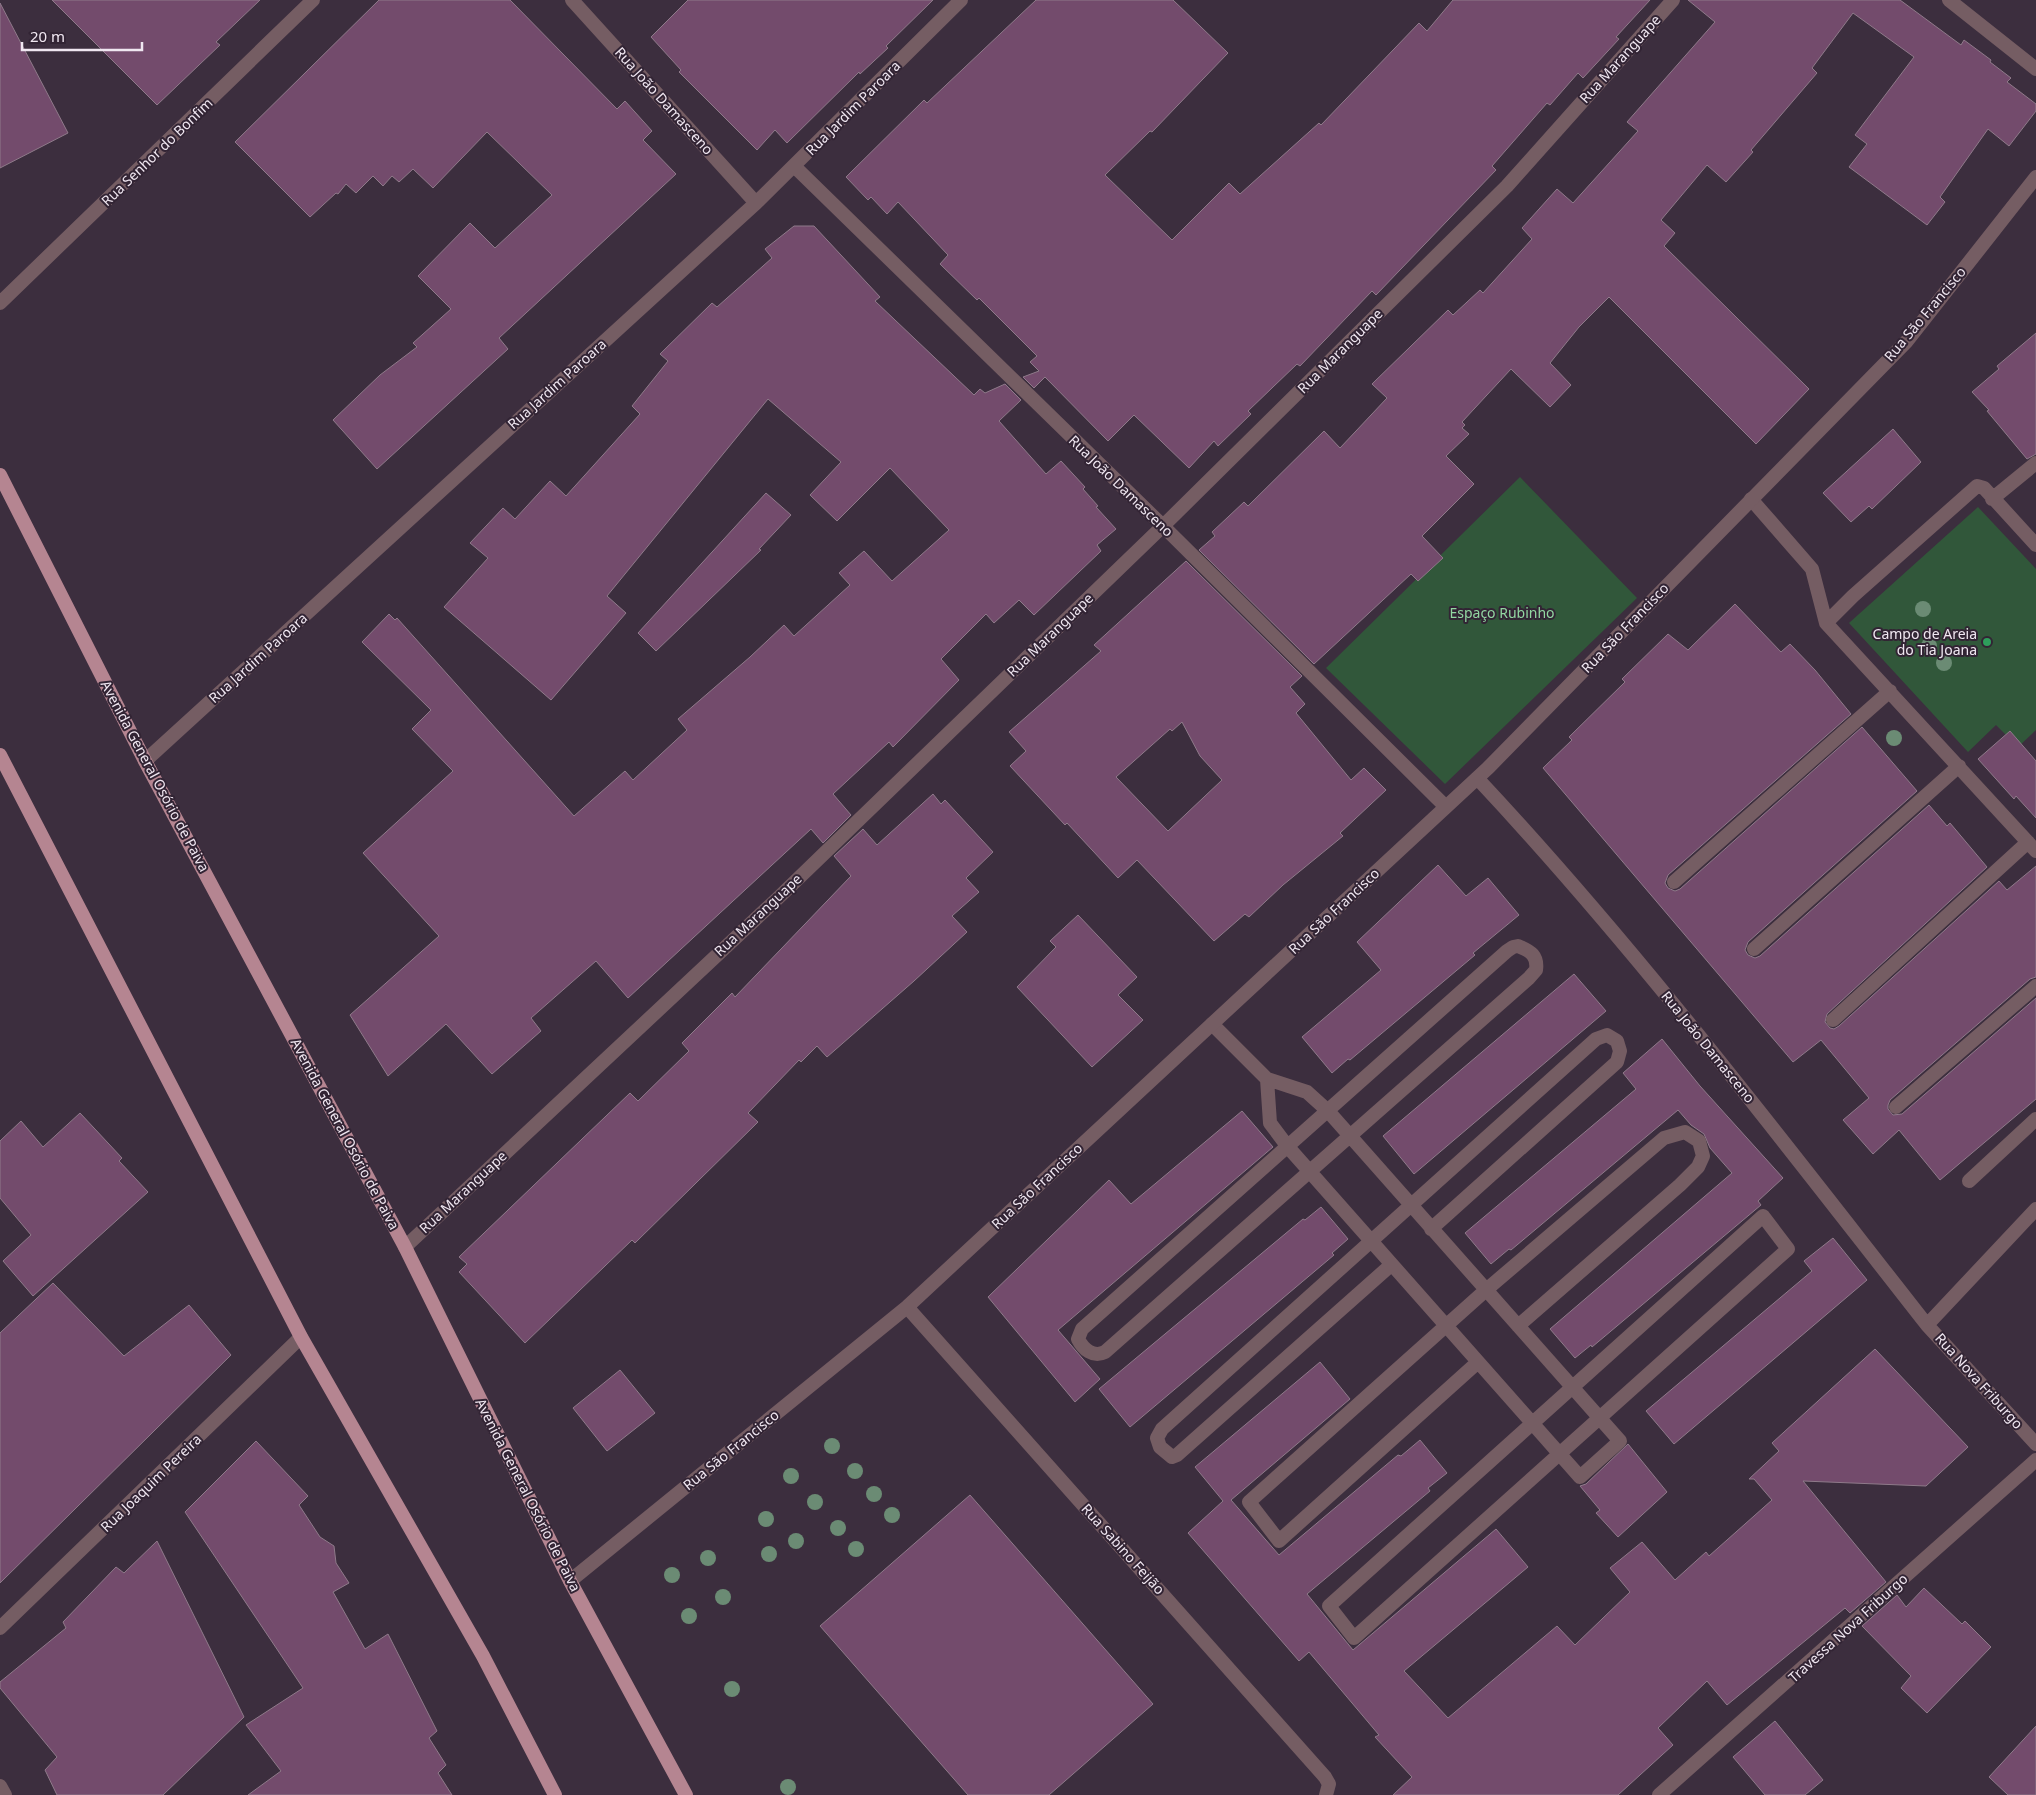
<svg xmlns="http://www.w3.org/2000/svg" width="2036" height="1795" font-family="'Noto Sans',sans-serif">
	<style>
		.green { fill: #31573a }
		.building { fill: #734b6c; stroke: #8f7a8a; fill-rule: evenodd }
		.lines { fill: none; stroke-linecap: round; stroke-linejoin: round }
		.service { stroke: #755d63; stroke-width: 14 }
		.minor { stroke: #755d63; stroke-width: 14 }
		.tertiary { stroke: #755d63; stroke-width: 14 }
		.primary { stroke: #b58591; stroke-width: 14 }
		.tree { fill: #6b8b74 }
		.leisure-dot { fill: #2e9e5b; stroke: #322434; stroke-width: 2 }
		.labels { text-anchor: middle; stroke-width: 4; stroke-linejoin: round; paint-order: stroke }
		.street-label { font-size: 14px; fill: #f0e7f1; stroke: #322434 }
		.park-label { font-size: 14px; fill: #92d7a1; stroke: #322434 }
		.poi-label { font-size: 14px; fill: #f0e7f1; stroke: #322434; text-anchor: end }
	</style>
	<rect width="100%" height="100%" fill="#3c2e3e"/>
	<path class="green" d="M1520 477 1637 598 1445 784 1326 668Z
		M1978 507 2036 569V730L2018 747 1996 725 1968 752 1849 623Z"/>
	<path class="building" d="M52 0H260L216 42 220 45 157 105Z
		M379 0H510L617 109 625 101 652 131 643 140 676 174 499 338 508 349 377 469 333 420 380 375 417 347 413 343 451 309 418 276 470 223 495 248 552 195 487 132 433 188 413 169 399 182 392 176 383 186 373 176 356 193 346 184 338 194 336 193 310 217 235 142Z
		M688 0H933L886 46 888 48 860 74 859 72 787 143 775 130 757 150 679 72 681 70 651 37Z
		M1036 0H1173L1228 53 1152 132 1150 131 1105 175 1172 240 1229 183 1240 194 1319 123 1321 125 1419 23 1427 31 1453 0H1650L1616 37 1619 39 1583 78 1578 73 1550 105 1547 103 1492 166 1496 170 1376 295 1372 291 1300 366 1297 364 1248 411 1251 414 1218 446 1214 441 1189 468 1134 415 1108 441 1045 377 1034 388 1023 377 1039 371 1030 362 1037 356 979 298 977 300 940 264 948 255 898 202 887 214 871 197 868 200 846 177 924 100 927 103Z
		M1688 0H1900L1961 45 1964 40 1991 60 1990 62 2011 78 2007 82 2036 104V111L2009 146 1988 129 1940 197 1945 202 1927 225 1849 167 1867 144 1855 135 1914 57 1853 13 1812 68 1817 73 1751 150 1753 152 1726 182 1707 165 1661 220 1675 233 1664 246 1809 389 1756 444 1609 297 1579 327 1550 363 1571 385 1550 407 1511 369 1462 422 1465 425 1462 428 1469 434 1446 456 1474 484 1422 536 1443 558 1418 581 1411 574 1314 664 1199 550 1215 536 1212 532 1244 502 1248 506 1324 431 1340 448 1387 398 1372 384 1448 310 1453 315 1480 290 1483 293 1532 239 1522 228 1557 189 1573 203 1638 131 1627 122 1715 22Z
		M0 3 68 133 0 168Z
		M794 226H814L880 297 875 301 974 395 980 389 985 393 1005 384 1021 400 999 421 1046 474 1061 461 1085 487 1083 489 1098 506 1096 507 1116 529 1097 545 1101 551 1034 615 1019 600 994 623 986 614 941 659 959 680 893 747 889 742 833 794 851 815 823 843 811 829 628 998 596 961 531 1018 541 1031 492 1074 446 1024 388 1076 350 1015 439 936 363 853 453 771 412 729 431 710 362 642 389 614 395 620 397 618 574 816 625 771 633 780 687 730 678 719 750 657 784 625 794 636 850 585 839 573 864 551 892 581 949 530 890 468 837 521 810 495 841 462 768 399 607 596 626 613 551 700 444 607 488 558 470 543 503 508 515 519 550 481 566 496 640 414 632 406 668 361 660 354 712 303 717 307 772 258 765 249Z
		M2036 333V454L2027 459 1987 411 1989 410 1972 392 1999 369 1997 366Z
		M1893 429 1921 462 1872 509 1869 506 1851 522 1823 493Z
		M766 493 791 515 759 549 761 550 656 651 638 633Z
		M1186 561 1302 676 1290 687 1305 704 1296 713 1351 780 1364 768 1386 790 1340 833 1343 836 1283 885 1249 917 1245 914 1214 941 1137 860 1118 878 1067 823 1065 825 1010 766 1026 751 1009 732 1101 651 1094 645ZM1182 722 1200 756 1222 780 1168 831 1116 777 1170 729 1172 731Z
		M1735 604 1781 652 1790 644 1815 670 1851 714 1668 875 1665 883 1668 888 1675 891 1680 889 1862 727 1917 791 1748 942 1745 950 1748 955 1755 958 1760 956 1929 805 1947 826 1950 823 1987 867 1827 1014 1825 1022 1830 1028 1834 1029 1839 1026 1999 881 2007 890 2036 866V977L2030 979 1890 1100 1888 1105V1109L1893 1115 1902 1114 2036 998V1099L1940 1180 1899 1130 1873 1154 1843 1120 1869 1098 1821 1040 1793 1062 1543 768 1572 740 1569 737 1625 682 1622 679 1668 634 1688 650Z
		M2010 731 2036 761V818L2016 796 2014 799 1978 759Z
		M933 794 941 804 945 800 993 852 966 878 979 892 952 916 967 932 914 981 827 1057 817 1046 801 1062 799 1060 748 1113 758 1122 635 1243 632 1240 525 1343 459 1272 467 1264 459 1257 630 1093 638 1101 689 1051 682 1043 732 993 735 997 851 876 834 856 863 829 877 845Z
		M1438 865 1466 896 1488 878 1519 915 1473 953 1475 955 1350 1060 1348 1059 1332 1073 1302 1037 1381 970 1357 942Z
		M1078 915 1137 977 1118 995 1143 1020 1092 1067 1017 987 1056 947 1050 941Z
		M1574 974 1606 1011 1414 1174 1383 1136Z
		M1662 1039 1700 1086 1783 1178 1758 1201 1761 1205 1592 1347 1591 1345 1575 1358 1550 1329 1732 1173 1710 1148 1704 1134 1691 1125 1678 1110 1511 1250 1509 1249 1491 1264 1465 1233 1636 1089 1623 1073Z
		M1242 1111 1273 1147 1058 1330 1100 1379 1075 1402 988 1297 1109 1180 1131 1204Z
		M80 1113 122 1158 119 1161 148 1192 33 1296 3 1261 31 1235 0 1198V1141L21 1121 43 1147Z
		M1321 1207 1348 1239 1332 1253 1334 1255 1130 1427 1099 1389 1303 1219 1305 1220Z
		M1833 1238 1867 1280 1674 1444 1646 1411 1812 1271 1804 1261Z
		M53 1283 124 1356 189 1305 231 1355 0 1583V1333Z
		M1875 1349 1968 1447 1926 1486 1803 1481 1886 1582 1850 1613 1845 1608 1727 1705 1707 1681 1658 1728 1673 1745 1618 1795H1393L1412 1777 1375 1737 1379 1735 1309 1652 1299 1661 1188 1533 1223 1501 1195 1467 1320 1362 1350 1399 1231 1500 1279 1555 1398 1455 1401 1456 1420 1440 1447 1473 1428 1488 1430 1491 1307 1594 1353 1650 1496 1529 1528 1567 1404 1671 1448 1718 1557 1626 1575 1645 1630 1592 1610 1568 1642 1542 1675 1580 1706 1552 1709 1556 1772 1500 1754 1479H1749L1779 1451 1772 1443Z
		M620 1370 655 1413 607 1451 573 1408Z
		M256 1441 308 1496 299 1505 320 1537 334 1546 336 1563 349 1583 333 1592 365 1649 388 1634 437 1731 429 1738 446 1765 438 1773 452 1795H248L281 1771 246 1725 303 1688 185 1512Z
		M1628 1444 1667 1492 1618 1537 1596 1513 1600 1510 1580 1486 1586 1484Z
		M970 1495 1153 1704 1049 1795H968L820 1626Z
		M157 1541 244 1717 163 1795H57L45 1770 57 1757 0 1688V1682L66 1628 63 1622 116 1567 124 1573Z
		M1924 1588 1962 1624 1965 1621 1991 1647 1927 1713 1901 1688 1911 1676 1862 1626 1897 1595 1906 1607Z
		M1775 1721 1823 1780 1805 1795H1765L1733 1757Z
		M2036 1726V1795H2008L1989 1777Z"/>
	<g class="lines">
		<path class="service" d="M1751 499 1812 569 1826 623 2036 851
			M1992 499 2036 463
			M1826 623 1853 596 1977 486 1984 488 2036 545
			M1674 882 1890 691
			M1518 946C1531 951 1538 956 1536 970L1529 978 1105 1352C1093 1358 1083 1349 1078 1339L1082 1329 1507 951 1513 947Z
			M1754 949 1959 766
			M1833 1020 2028 842
			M1212 1024 1267 1079 1270 1123 1288 1147 1580 1477 1620 1441 1328 1111 1307 1092 1267 1079
			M1896 1107 2036 986
			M1969 1181 2036 1119
			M1763 1216 1788 1249 1354 1638 1329 1606Z
			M1391 1265 1177 1455 1172 1457 1160 1447 1157 1438 1162 1429 1596 1039 1607 1035 1617 1041 1620 1051 1617 1062 1431 1229
			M1478 1362 1279 1541 1249 1502 1486 1290 1664 1138 1685 1132 1699 1141 1703 1156 1698 1167 1680 1185 1518 1326"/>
		<path class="minor" d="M572 0 756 203
			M794 166 1163 526 1446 807
			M0 303 313 0
			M145 761 756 203 961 0
			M1477 778C1638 950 1781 1139 1927 1325
			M2036 1209 1927 1325 2036 1444
			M405 1247 777 899 1163 526 1507 186 1673 0
			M907 1307 1325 1777 1329 1784 1326 1795
			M570 1581 907 1307 1489 767 1907 341 2036 177
			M0 1628 301 1337
			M0 1786 5 1795
			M1659 1795 2036 1460"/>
		<path class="tertiary" d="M1949 0 2036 69"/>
		<path class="primary" d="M0 475 145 761 405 1247 570 1581 686 1795
			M0 755 301 1337 483 1656 555 1795"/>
	</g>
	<g class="tree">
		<circle cx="1923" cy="609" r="8"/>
		<circle cx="1929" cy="646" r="8"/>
		<circle cx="1944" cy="663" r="8"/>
		<circle cx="1894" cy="738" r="8"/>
		<circle cx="832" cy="1446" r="8"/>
		<circle cx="855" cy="1471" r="8"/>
		<circle cx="791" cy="1476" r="8"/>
		<circle cx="874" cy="1494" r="8"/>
		<circle cx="815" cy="1502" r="8"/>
		<circle cx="892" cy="1515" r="8"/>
		<circle cx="766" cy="1519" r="8"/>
		<circle cx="838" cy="1528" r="8"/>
		<circle cx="796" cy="1541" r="8"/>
		<circle cx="856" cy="1549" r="8"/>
		<circle cx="769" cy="1554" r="8"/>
		<circle cx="708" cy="1558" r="8"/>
		<circle cx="672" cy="1575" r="8"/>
		<circle cx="723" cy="1597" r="8"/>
		<circle cx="689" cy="1616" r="8"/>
		<circle cx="732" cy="1689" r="8"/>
		<circle cx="788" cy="1787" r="8"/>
	</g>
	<circle class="leisure-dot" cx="1987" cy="642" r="5"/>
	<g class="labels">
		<g class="street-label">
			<text transform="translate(1620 59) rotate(-48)" y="5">Rua Maranguape</text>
			<text transform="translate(664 101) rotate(48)" y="5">Rua João Damasceno</text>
			<text transform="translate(853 108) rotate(-45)" y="5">Rua Jardim Paroara</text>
			<text transform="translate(157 152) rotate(-44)" y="5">Rua Senhor do Bonfim</text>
			<text transform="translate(1925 314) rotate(-50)" y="5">Rua São Francisco</text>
			<text transform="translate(1340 351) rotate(-45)" y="5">Rua Maranguape</text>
			<text transform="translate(557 384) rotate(-42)" y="5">Rua Jardim Paroara</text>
			<text transform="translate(1121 486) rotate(44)" y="5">Rua João Damasceno</text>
			<text transform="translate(1625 628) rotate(-46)" y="5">Rua São Francisco</text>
			<text transform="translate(1050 635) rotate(-44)" y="5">Rua Maranguape</text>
			<text transform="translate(258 658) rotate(-42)" y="5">Rua Jardim Paroara</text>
			<text transform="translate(155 776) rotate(62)" y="5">Avenida General Osório de Paiva</text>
			<text transform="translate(1334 911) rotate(-43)" y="5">Rua São Francisco</text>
			<text transform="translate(758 915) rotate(-43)" y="5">Rua Maranguape</text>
			<text transform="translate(1708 1047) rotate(51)" y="5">Rua João Damasceno</text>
			<text transform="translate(345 1134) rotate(62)" y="5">Avenida General Osório de Paiva</text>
			<text transform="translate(1037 1186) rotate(-43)" y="5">Rua São Francisco</text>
			<text transform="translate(463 1192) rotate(-43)" y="5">Rua Maranguape</text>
			<text transform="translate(1979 1381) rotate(48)" y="5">Rua Nova Friburgo</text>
			<text transform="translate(731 1450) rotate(-39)" y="5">Rua São Francisco</text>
			<text transform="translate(151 1483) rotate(-44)" y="5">Rua Joaquim Pereira</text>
			<text transform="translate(528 1495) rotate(63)" y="5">Avenida General Osório de Paiva</text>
			<text transform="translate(1123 1549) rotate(48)" y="5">Rua Sabino Feijão</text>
			<text transform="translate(1848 1628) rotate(-42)" y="5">Travessa Nova Friburgo</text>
		</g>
		<g class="park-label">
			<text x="1502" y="618">Espaço Rubinho</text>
		</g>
		<g class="poi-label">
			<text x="1977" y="639">Campo de Areia<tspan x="1977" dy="16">do Tia Joana</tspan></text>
		</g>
	</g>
	<path d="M22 42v8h120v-8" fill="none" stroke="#f0e7f1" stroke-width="2.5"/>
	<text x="30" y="42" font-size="15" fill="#f0e7f1" stroke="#322434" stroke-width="4" paint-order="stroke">20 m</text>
</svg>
